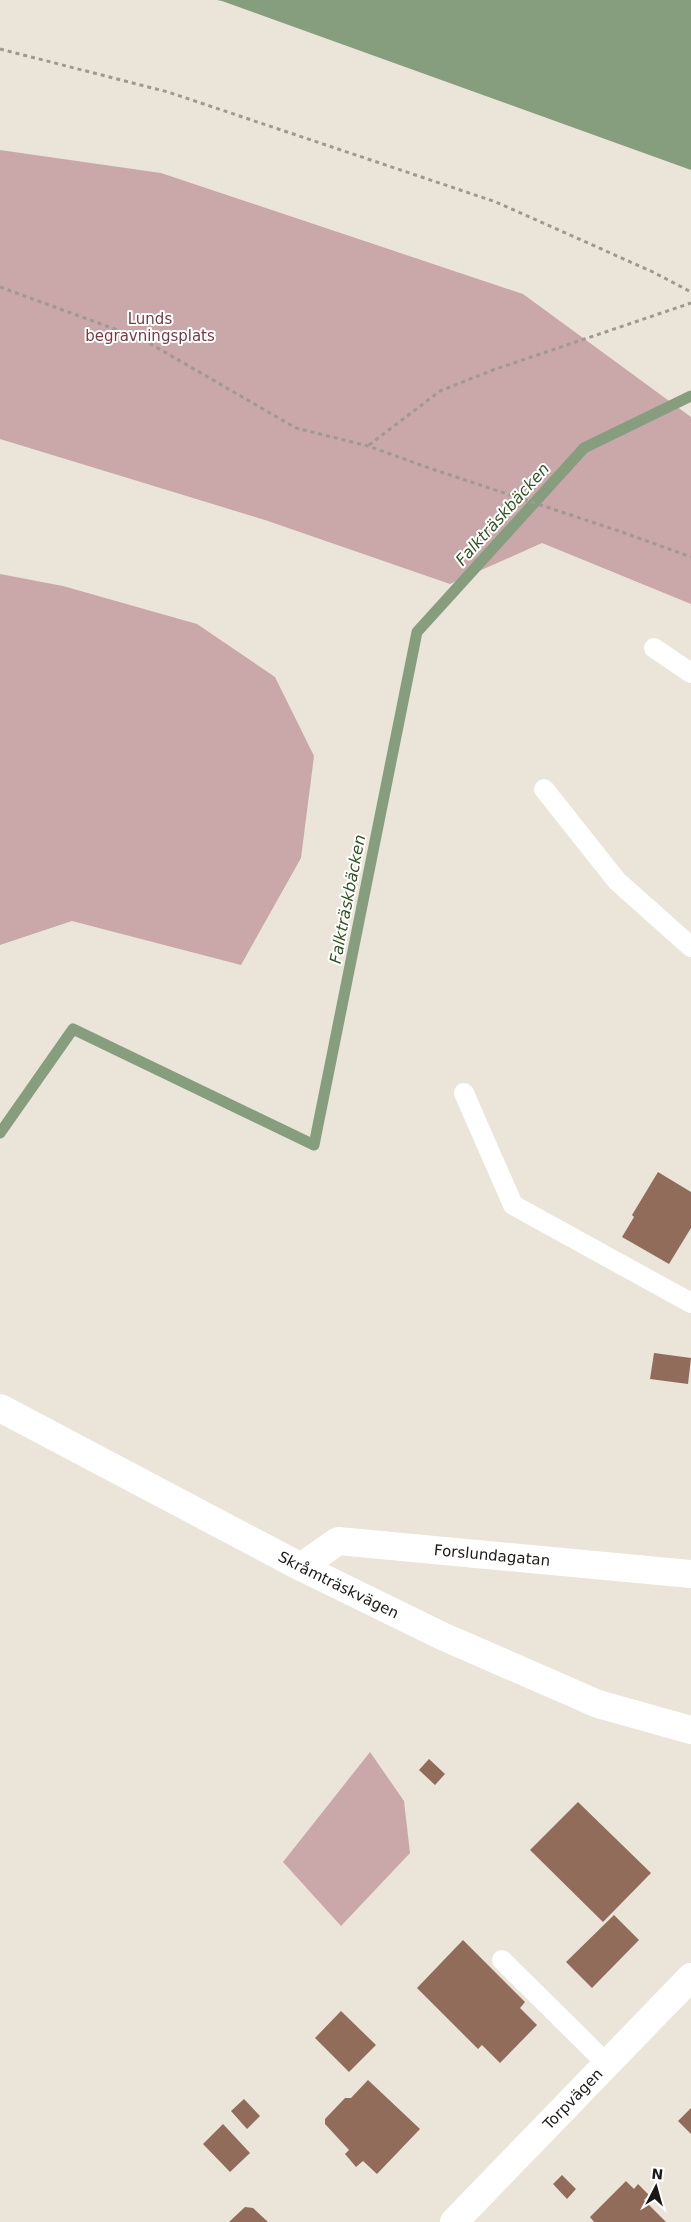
<svg xmlns="http://www.w3.org/2000/svg" width="691" height="2222" font-family="'DejaVu Sans',sans-serif">
	<style>
		.green { fill: #caa8aa }
		.water { fill: #869e7e }
		.lines { fill: none; stroke-linecap: round; stroke-linejoin: round }
		.stream { stroke: #869e7e; stroke-width: 11 }
		.building { fill: #916c5b }
		.path { stroke: #9f9991; stroke-width: 3; stroke-dasharray: 4 4; stroke-linecap: butt }
		.service { stroke: #fff; stroke-width: 20 }
		.minor { stroke: #fff; stroke-width: 28 }
		.secondary { stroke: #fff; stroke-width: 28 }
		.labels { text-anchor: middle; stroke-width: 4; stroke-linejoin: round; paint-order: stroke }
		.park-label { font-size: 15px; fill: #763a41; stroke: #fff }
		.street-label { font-size: 15px; fill: #1b1815; stroke: #fff }
		.water-label { font-size: 16px; font-style: italic; fill: #315324; stroke: #fff }
	</style>
	<rect width="100%" height="100%" fill="#ebe4d9"/>
	<path class="green" d="M0 150 161 173 523 294 691 417V604L542 543 450 584 265 520 0 439Z
		M0 574 63 586 197 624 275 677 314 756 301 858 241 965 72 921 0 945Z
		M370 1752 404 1801 410 1853 341 1926 283 1862Z"/>
	<path class="water" d="M217 0H691V170L222 1Z"/>
	<g class="lines">
		<path class="stream" d="M0 1133 73 1029 314 1145 417 632 584 448 691 396"/>
	</g>
	<path class="building" d="M658 1172 691 1192V1228L669 1264 622 1237 634 1217 632 1215Z
		M654 1353 691 1358 688 1384 650 1379Z
		M429 1759 445 1774 435 1785 419 1770Z
		M578 1802 651 1873 603 1922 530 1850Z
		M614 1915 639 1940 592 1988 566 1962Z
		M463 1940 525 2002 520 2008 537 2025 500 2063 482 2045 478 2049 417 1988Z
		M341 2011 376 2045 349 2072 315 2038Z
		M368 2080 420 2129 377 2174 363 2161 356 2167 345 2154 349 2150 325 2124V2119L345 2098H351Z
		M244 2099 260 2116 247 2129 231 2111Z
		M691 2108V2134L678 2121Z
		M223 2124 250 2153 230 2172 203 2144Z
		M562 2175 576 2189 567 2199 553 2184Z
		M626 2181 634 2189 638 2184 649 2195 644 2200 666 2222H594L590 2217Z
		M245 2207 253 2208 268 2222H229Z"/>
	<g class="lines">
		<path class="path" d="M0 49 168 92 496 202 653 272 691 292
			M0 287 142 339 296 428 368 446 429 468 619 531 691 557
			M369 445 440 391 493 370 691 303"/>
		<path class="service" d="M654 648 691 673
			M544 789 617 881 691 947
			M464 1093 513 1205 691 1303
			M502 1960 607 2064"/>
		<g class="minor">
			<path id="s1" d="M301 1567 338 1541 691 1574"/>
			<path id="s2" d="M454 2222 691 1977"/>
		</g>
		<path class="secondary" id="s3" d="M0 1408 301 1567 442 1636 598 1704 691 1730"/>
	</g>
	<g class="labels">
		<g class="park-label">
			<text x="150" y="324">Lunds<tspan x="150" dy="17">begravningsplats</tspan></text>
		</g>
		<g class="street-label">
			<text dy="5" stroke="none"><textPath href="#s1" startOffset="200">Forslundagatan</textPath></text>
			<text dy="5" stroke="none"><textPath href="#s3" startOffset="382">Skråmträskvägen</textPath></text>
			<text dy="5" stroke="none"><textPath href="#s2" startOffset="171">Torpvägen</textPath></text>
		</g>
		<g class="water-label">
			<text transform="translate(502 514) rotate(-48)" y="6">Falkträskbäcken</text>
			<text transform="translate(347 899) rotate(-79)" y="6">Falkträskbäcken</text>
		</g>
	</g>
	<g transform="translate(656 2187) rotate(6)" stroke="#ffffff" stroke-width="4" paint-order="stroke">
	<path d="M0-4L9 19L0 12L-9 19Z" fill="#1b1815"/>
	<text y="-8" font-size="14" font-weight="bold" text-anchor="middle" fill="#1b1815">N</text>
	</g>
</svg>
